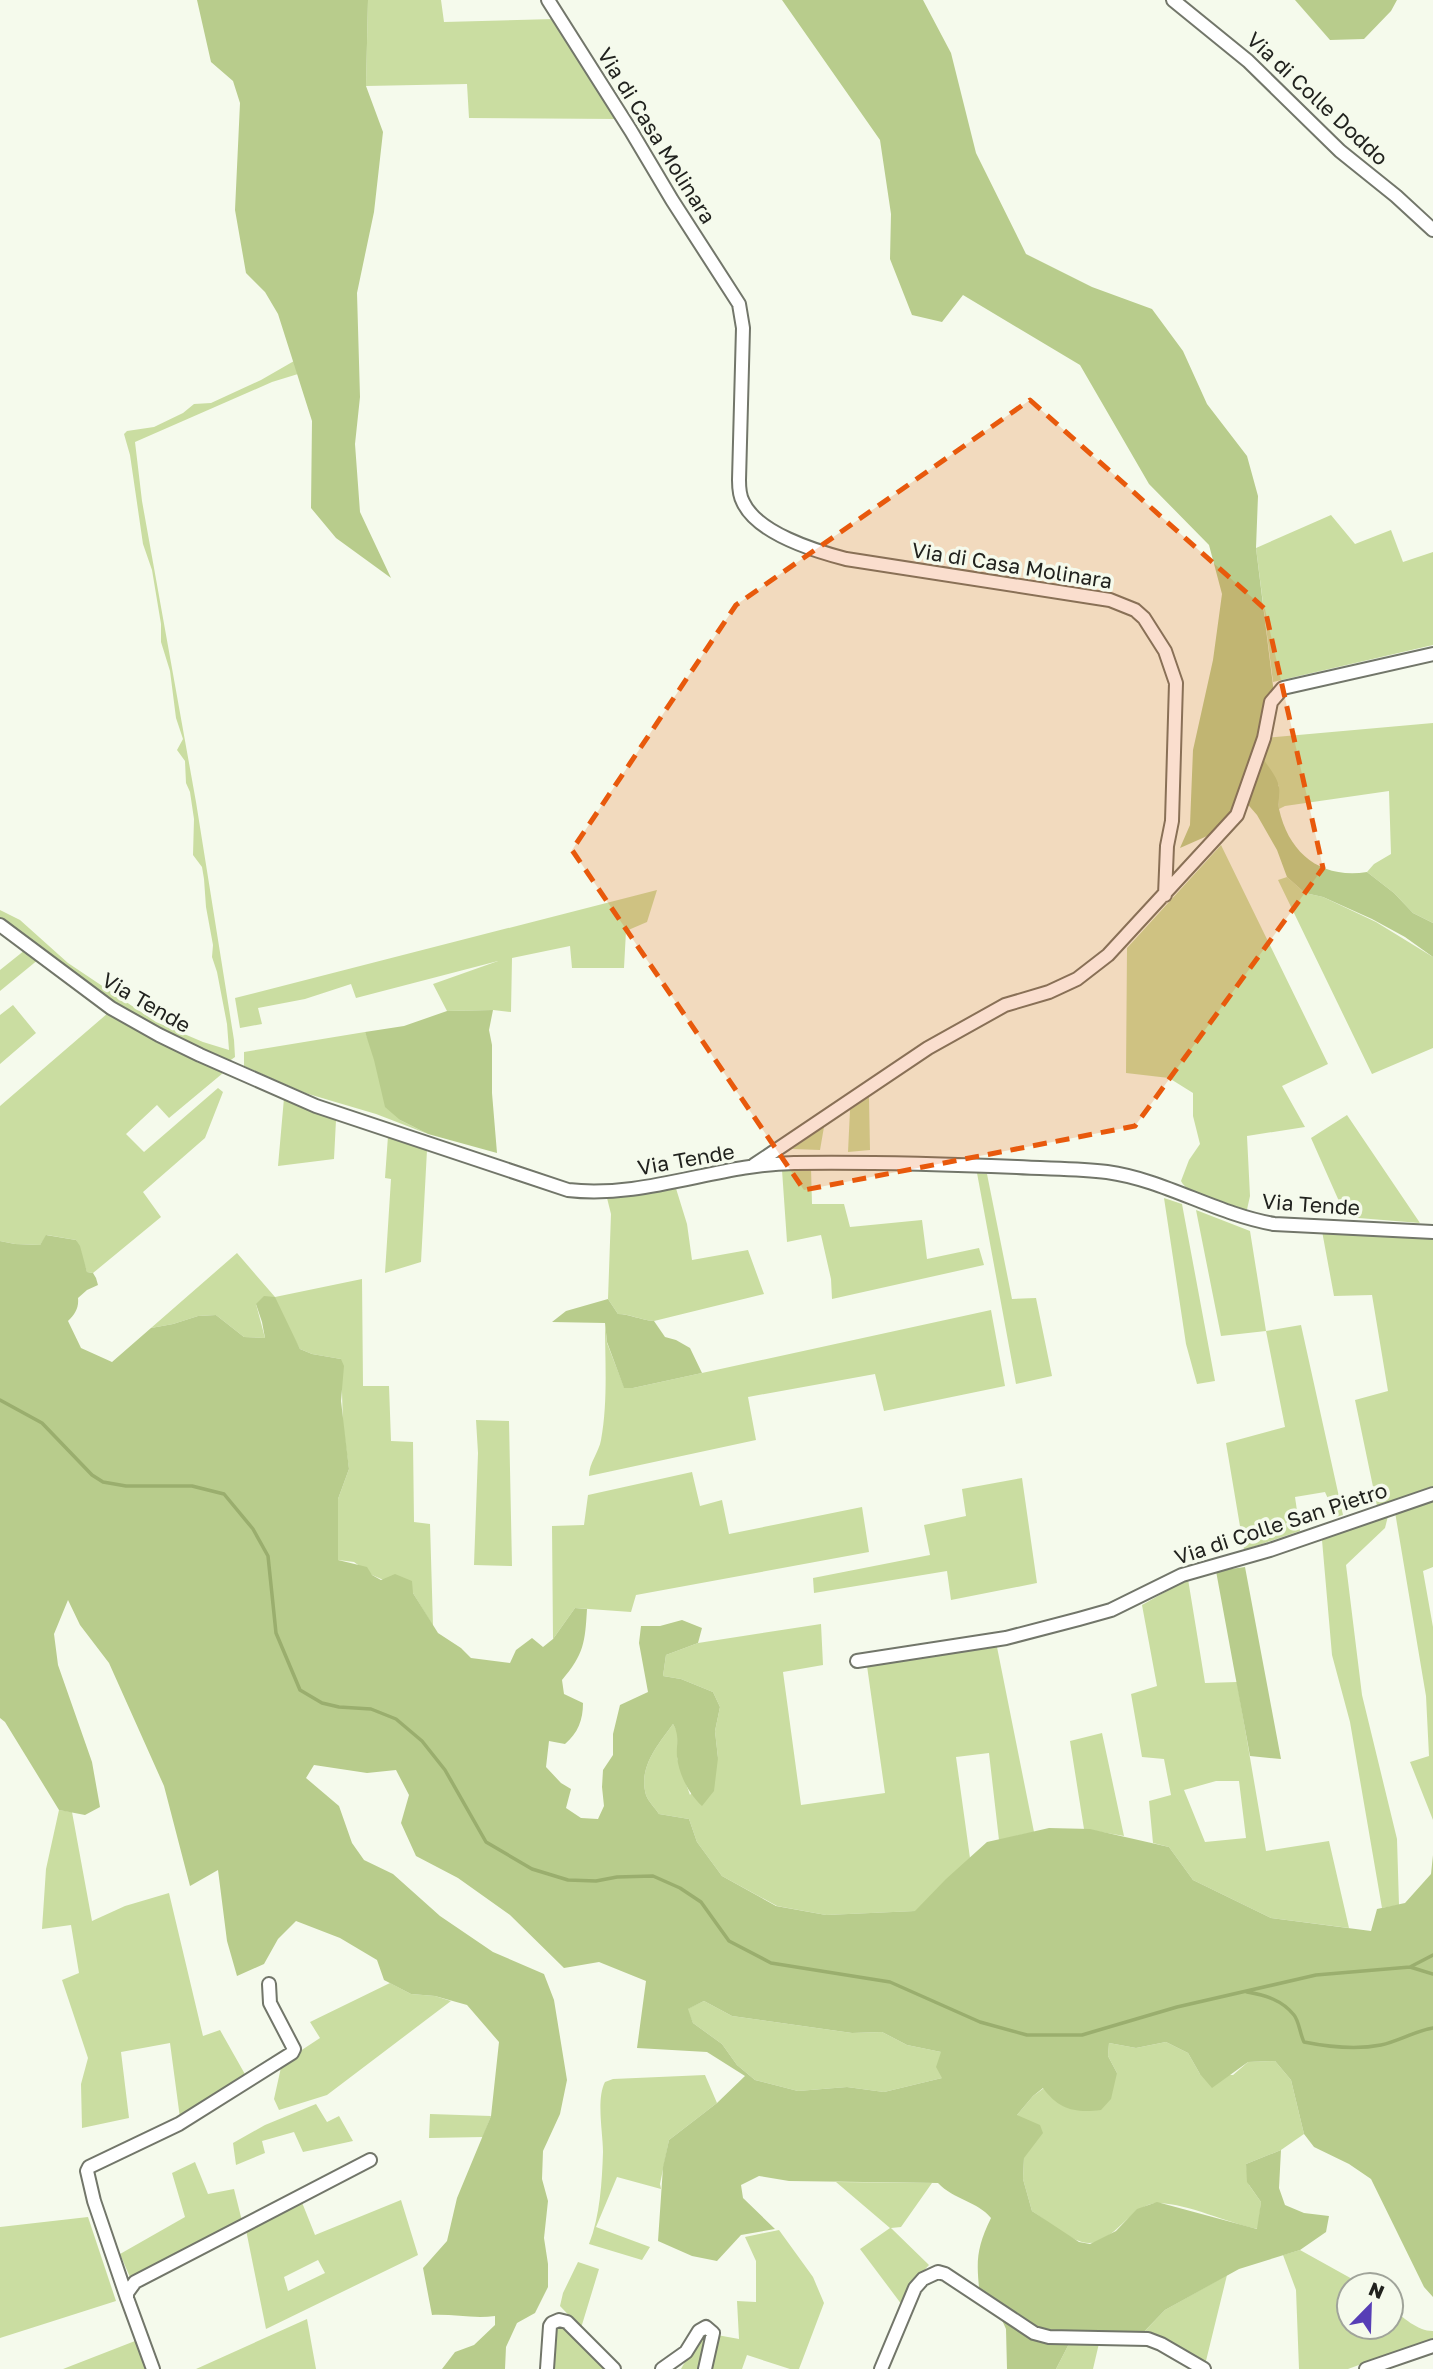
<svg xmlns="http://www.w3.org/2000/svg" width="1433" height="2369" font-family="'Golos Text',sans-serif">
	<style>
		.green { fill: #cadda1; fill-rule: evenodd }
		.forest { fill: #b8cc8c; fill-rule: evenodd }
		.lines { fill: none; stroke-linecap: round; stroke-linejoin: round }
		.stream { stroke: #9aae6e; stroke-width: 3.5 }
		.street-casing { stroke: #72766a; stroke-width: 16 }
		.street { stroke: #fff; stroke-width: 12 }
		.marked { fill: #e8590c; fill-opacity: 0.2; stroke: #e8590c; stroke-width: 5; stroke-dasharray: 14 9; stroke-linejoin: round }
		.labels { text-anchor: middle; stroke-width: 7; stroke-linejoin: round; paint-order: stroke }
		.street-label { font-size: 21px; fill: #21221e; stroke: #f5faec }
	</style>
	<rect width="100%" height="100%" fill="#f5faec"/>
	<path class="green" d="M368 0H441L444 22 554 19 618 119 469 118 467 84 366 86Z
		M294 361 298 374 272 382 135 442 142 501 196 802 234 1040 235 1057 228 1062 154 1028 115 1005 0 921V910L20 920 68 963 156 1022 203 1042 229 1050 227 1024 217 972 212 957 213 945 206 907 204 879 202 867 193 855 194 819 190 792 186 783 185 761 177 750 183 739 176 718 170 671 161 642V624L152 570 143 544 130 455 124 434 127 431 154 427 183 413 194 404 211 403 261 380Z
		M1331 515 1355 544 1391 530 1403 562 1433 552V645L1273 682 1256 548Z
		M1433 723V923L1413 913 1394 893 1367 872 1374 864 1391 854 1389 791 1285 806 1279 809V786L1259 754 1264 738Z
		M1221 845 1328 1064 1282 1086 1305 1127 1247 1136 1250 1196 1246 1214C1228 1208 1189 1197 1181 1181L1189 1160 1200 1144 1193 1116V1093L1169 1078 1126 1073 1127 948Z
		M1287 877 1305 893 1323 897 1376 922 1433 957V1048L1372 1074 1278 880Z
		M657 890 647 922 626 931 624 968H572L570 946 512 958 511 1012 493 1010 447 1011 433 984 498 961 356 998 351 984 305 999 258 1008 262 1024 240 1028 235 998Z
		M25 950 39 959 0 991V970Z
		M13 1005 36 1033 0 1064V1015Z
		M108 1013 170 1048 223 1073 169 1118 157 1105 126 1134 144 1152 218 1088 223 1092 205 1138 143 1192 161 1217 93 1273 87 1272 76 1240 47 1235 40 1245 15 1244 0 1241V1106Z
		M365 1032 400 1120 428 1134 376 1114 305 1093 244 1066V1052Z
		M869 1097 870 1150 848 1152 850 1110Z
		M284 1098 336 1120 334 1159 278 1166Z
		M1347 1115 1420 1223 1346 1217 1311 1138Z
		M824 1127 820 1150 792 1149Z
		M388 1136 427 1150 421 1262 385 1273 391 1179 385 1178Z
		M811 1168 812 1204H844L850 1227 922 1220 927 1259 979 1248 984 1265 832 1299 831 1279 821 1235 787 1242 782 1170Z
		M977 1173 987 1174 1012 1299 1036 1298 1052 1376 1016 1384Z
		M674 1182 687 1224 692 1260 748 1250 764 1294 654 1321C640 1320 631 1314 618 1314L608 1299 611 1214 607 1198Z
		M1164 1198 1182 1204 1215 1381 1197 1384 1186 1344Z
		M1196 1210 1250 1231 1266 1331 1301 1325 1343 1515 1336 1517 1325 1492 1295 1497 1300 1531 1244 1550 1226 1443 1285 1427 1266 1331 1221 1336Z
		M1322 1231 1433 1238V1486L1377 1506 1355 1400 1388 1391 1372 1295 1334 1296Z
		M237 1253 275 1297 362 1279 363 1386H389L391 1441 413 1442 414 1522 430 1524 433 1626 413 1593 372 1575 354 1562 338 1560V1499L349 1469 343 1425 341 1359 312 1354 300 1349 289 1329 256 1304 265 1338 244 1337 216 1315 198 1316 173 1324 151 1328Z
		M991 1310 1005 1386 884 1411 875 1374 748 1397 756 1440 589 1476C589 1463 599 1452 601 1440 608 1402 605 1362 605 1323L607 1343 624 1387 633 1388Z
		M476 1420 509 1421 512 1566 474 1565 478 1453Z
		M692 1472 700 1506 722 1500 729 1534 862 1507 869 1552 636 1595 631 1612 575 1608 553 1639 552 1526 584 1525 588 1495Z
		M1022 1478 1037 1583 951 1600 947 1571 814 1593 813 1578 930 1555 924 1525 966 1516 962 1489Z
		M1433 1501V1567L1423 1571 1433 1627V1820L1410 1762 1429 1756 1426 1696 1395 1512Z
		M1388 1516 1385 1528 1346 1565 1362 1695 1397 1839 1399 1905 1382 1908 1350 1722 1332 1655 1322 1540Z
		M1188 1579 1205 1683 1237 1682 1266 1851 1329 1841 1349 1928 1271 1918 1193 1880 1169 1847 1153 1843 1149 1801 1171 1795 1164 1759 1142 1757 1131 1694 1157 1686 1142 1605ZM1216 1781H1239L1246 1838 1205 1842 1184 1790Z
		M821 1624 823 1665 783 1672 801 1805 885 1793 867 1666 997 1647 1034 1832 999 1840 989 1753 956 1757 970 1858 916 1911 826 1915 777 1906 722 1876 697 1842 689 1819 659 1814C655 1808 648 1801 646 1795 638 1767 658 1745 673 1724L678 1733 677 1758 690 1795 718 1758 715 1731 720 1707 713 1692 681 1679 663 1676 666 1655 698 1643Z
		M1102 1733 1124 1836 1084 1829 1070 1741Z
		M59 1810 72 1812 92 1921 125 1906 169 1893 203 2036 220 2030 246 2076 180 2118 170 2043 121 2052 129 2118 82 2128 81 2084 88 2058 62 1980 79 1973 71 1925 42 1929 46 1869Z
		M390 1983 411 1994 435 1996 451 2001 327 2095 279 2110 274 2099 282 2063 320 2038 310 2022Z
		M704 2001 732 2016 852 2033 882 2032 907 2045 941 2052 942 2078 884 2092 847 2087 798 2091 755 2080 737 2065 722 2044 693 2023 687 2009Z
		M1166 2042 1188 2053 1200 2074 1233 2075 1248 2062 1275 2061 1291 2080 1304 2134 1281 2150 1246 2164 1249 2185 1261 2202 1258 2229C1227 2223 1189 2204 1159 2203 1130 2202 1111 2251 1082 2242 1065 2237 1047 2221 1032 2211L1023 2179 1024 2158 1017 2115 1033 2096 1044 2088 1117 2073 1108 2056 1109 2043 1136 2048Z
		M705 2075 717 2103 669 2140 660 2184 661 2189 617 2177 596 2227 650 2247 642 2260 589 2244C600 2216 602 2182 603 2152 603 2133 596 2099 605 2082L613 2079Z
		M316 2104 327 2122 339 2116 353 2141 303 2152 294 2132 262 2141 265 2153 236 2165 233 2143 265 2125Z
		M430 2114 491 2116 483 2137 429 2138Z
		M195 2162 208 2194 234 2189 242 2221 132 2282 120 2254 185 2217 172 2173Z
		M836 2182 932 2183 901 2227 891 2228 929 2265 908 2288 902 2305 860 2249 890 2228Z
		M301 2200 315 2235 401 2200 418 2255 266 2329 246 2230ZM318 2260 325 2273 288 2291 284 2277Z
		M88 2217 116 2301 0 2338V2227Z
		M779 2230 813 2277 824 2303 799 2369H790L747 2355 742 2369H709L717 2335 739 2339 737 2301 756 2302V2261L745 2237Z
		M1300 2250 1363 2285H1349V2327H1391V2308C1403 2317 1417 2331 1433 2331V2341L1386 2355 1348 2369H1299L1296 2290 1283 2255Z
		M578 2262 599 2269 581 2328 560 2306 563 2293Z
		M1227 2275 1205 2365 1168 2341 1142 2334 1165 2310Z
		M307 2319 316 2369H196Z
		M560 2324 610 2369H552L555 2328Z
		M708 2332 701 2369H681L701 2333Z
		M1072 2338 1100 2339 1093 2369H1056Z
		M135 2341 146 2369H63Z"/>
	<path class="forest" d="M197 0H368L366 86 383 132 374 212 357 293 360 397 355 444 360 512 391 578 336 538 311 508 312 421 278 314 265 292 246 273 235 210 240 103 233 81 211 62Z
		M782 0H923L951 53 976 153 1026 254 1092 287 1152 309 1183 351 1207 404 1247 456 1258 496 1256 548 1274 694 1259 754C1266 763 1277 776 1279 787 1280 794 1278 802 1279 809 1289 854 1321 879 1367 872L1394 893 1413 913 1433 923V957L1405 937 1372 919 1323 897 1305 893 1287 877 1277 850 1257 815 1244 800 1223 829 1180 848 1190 825 1193 750 1213 660 1222 594 1209 545 1149 484 1080 365 963 295 942 322 912 315 890 259 891 214 880 140Z
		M1295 0H1397L1391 11 1364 39 1330 40Z
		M493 1010 489 1030 492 1045V1093L497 1153 428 1134 400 1120 385 1107 374 1060 365 1032 404 1026 447 1011Z
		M46 1235 76 1240 80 1246 87 1272 93 1273 96 1278 98 1285 87 1290 78 1298C79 1308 75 1314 68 1321L81 1348 112 1362 151 1328 173 1324 198 1316 216 1315 244 1337 265 1338 262 1322 256 1304 264 1296 275 1297 300 1349 312 1354 341 1359 344 1366 341 1401 349 1469 338 1499V1560L367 1567 372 1575 381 1580 395 1574 412 1581 413 1593 438 1633 461 1648 471 1658 510 1663 516 1650 532 1638 543 1647 553 1639 575 1608 587 1609C585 1643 584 1654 562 1680L564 1694 583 1703C583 1720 578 1733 565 1744L549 1741 546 1767 561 1783 571 1789 566 1808 581 1818 598 1819 604 1806 602 1787 603 1770 613 1755V1734L620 1705 648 1692 639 1643 641 1626H660L682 1620 702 1628 698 1643 666 1655 663 1676 681 1679 713 1692 720 1707 715 1731 718 1758 714 1791 702 1806C689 1794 679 1775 677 1757 676 1744 680 1736 673 1724 658 1745 638 1767 646 1795 648 1801 655 1808 659 1814L689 1819 697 1842 722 1876 776 1906 826 1915 915 1911 946 1879 987 1842 1049 1828 1090 1829 1169 1847 1193 1880 1271 1918 1371 1931 1377 1909 1405 1903 1431 1874 1433 1855V2297L1424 2287 1371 2179 1349 2164 1314 2147 1304 2134 1291 2080 1275 2061 1248 2062 1212 2088 1200 2074 1188 2053 1166 2042 1136 2048 1109 2043 1108 2056 1117 2073 1111 2099 1101 2110C1075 2113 1059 2110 1043 2088L1033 2096 1017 2115 1040 2125 1043 2133 1024 2158 1023 2179 1032 2211 1079 2242 1090 2244 1116 2231 1137 2209 1157 2202 1257 2229 1261 2202 1247 2182 1246 2164 1281 2150 1279 2188 1285 2205 1304 2213 1329 2216 1326 2232 1300 2250 1239 2269 1165 2310 1137 2339 1072 2338 1056 2369H1007L1006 2329 997 2309 980 2296C976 2262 976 2249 991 2218 977 2201 954 2200 938 2183L789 2181 759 2176 741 2185 743 2198 775 2229 741 2235 717 2261 692 2256 658 2241 663 2167 669 2140 717 2103 745 2076 707 2052 637 2048 646 1981 599 1962 564 1968 510 1915 458 1878 416 1856 401 1823 409 1795 396 1770 367 1773 314 1765 306 1778 339 1806 352 1843 364 1860 393 1874 440 1916 493 1952 544 1974 554 2000 567 2080 560 2114 543 2151 542 2179 548 2201 544 2238 548 2264V2287L535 2313 517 2323 506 2347 505 2369H442L455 2352 474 2345 495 2325V2316C474 2319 454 2314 432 2315L423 2268 447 2241 457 2198 491 2116 499 2042 467 2005 435 1996 411 1994 384 1980 377 1960 340 1938 296 1921 278 1939 264 1964 237 1976 227 1941 218 1870 190 1886 164 1786 109 1663 80 1625 68 1600 54 1634 58 1665 92 1762 100 1807 85 1815 59 1810 5 1722 0 1718V1241L15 1244 40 1245ZM704 2001 732 2016 852 2033 882 2032 907 2045 941 2052 936 2067 942 2078 884 2092 847 2087 798 2091 755 2080 737 2065 722 2044 693 2023 688 2009Z
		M608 1299 618 1314C630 1314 640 1320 654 1321L665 1337 676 1340 690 1348 702 1373 633 1388H624L607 1342 605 1323 552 1322 566 1311Z
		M1245 1567 1281 1759 1250 1756 1216 1571Z"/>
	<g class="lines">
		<path class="stream" d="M0 1400 42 1423 92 1475 103 1482 126 1486H192L224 1494 253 1529 268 1556 276 1633 300 1690 322 1703 339 1707 371 1709 396 1719 422 1741 445 1770 486 1842 532 1869 568 1880 596 1881 617 1877 653 1876 680 1888 701 1902 729 1941 771 1963 890 1982 980 2022 1027 2035H1082L1177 2007 1316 1975 1410 1967 1433 1974
			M1410 1967 1433 1955
			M1247 1992C1265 1995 1282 2000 1294 2015 1299 2021 1300 2034 1304 2042 1329 2047 1356 2050 1381 2045 1399 2041 1415 2031 1433 2028"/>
		<g class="street-casing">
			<path id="street" d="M548 0 631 131 672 200 739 304 743 328 739 480C739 487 739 495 743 502 757 533 815 551 846 559L1110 600 1135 610 1144 618 1165 651 1176 683 1172 821 1167 846 1165 895
				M1173 0 1248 61 1340 151 1396 196 1433 230
				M0 925 111 1008 159 1035 200 1055 316 1106 568 1190C645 1199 718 1164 794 1163 868 1162 943 1164 1017 1167 1046 1169 1078 1168 1107 1172 1165 1180 1216 1214 1274 1224L1433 1232
				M754 1165 928 1048 1005 1005 1049 992 1077 979 1108 955 1237 815 1264 738 1271 702 1283 688 1433 654
				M857 1661 1006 1638 1079 1619 1111 1610 1182 1575 1270 1550 1433 1494
				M127 2298 94 2201 87 2171 89 2167 179 2124 292 2053 294 2049 270 2003 269 1984
				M153 2369 127 2298V2293L135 2282 370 2160
				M547 2369 550 2326 552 2323 559 2320 567 2322 614 2369
				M662 2369 686 2352 699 2331 706 2327 713 2333 705 2369
				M881 2369 915 2288 923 2279 938 2272 945 2274 1034 2333 1049 2337 1148 2339 1161 2344 1204 2369
				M1366 2369 1433 2346"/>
		</g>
		<use href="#street" class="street"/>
	</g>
	<path class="marked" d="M1030 400 1265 609 1323 868 1135 1126 804 1190 572 850 736 605Z"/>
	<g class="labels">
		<g class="street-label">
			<text transform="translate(1317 99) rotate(43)" y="7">Via di Colle Doddo</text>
			<text transform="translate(656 136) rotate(58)" y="7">Via di Casa Molinara</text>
			<text transform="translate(1012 566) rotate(9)" y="7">Via di Casa Molinara</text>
			<text transform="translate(146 1003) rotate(30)" y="7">Via Tende</text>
			<text transform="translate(686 1160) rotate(-10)" y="7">Via Tende</text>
			<text transform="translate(1311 1205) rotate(4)" y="7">Via Tende</text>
			<text transform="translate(1281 1524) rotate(-18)" y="7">Via di Colle San Pietro</text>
		</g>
	</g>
	<g transform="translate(1370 2306) rotate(23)"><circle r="33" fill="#f5faec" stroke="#a0a49a" stroke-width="2"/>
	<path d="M0-5L12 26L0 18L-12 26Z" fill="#573eb6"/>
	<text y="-10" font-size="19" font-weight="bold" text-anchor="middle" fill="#21221e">N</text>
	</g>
</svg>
